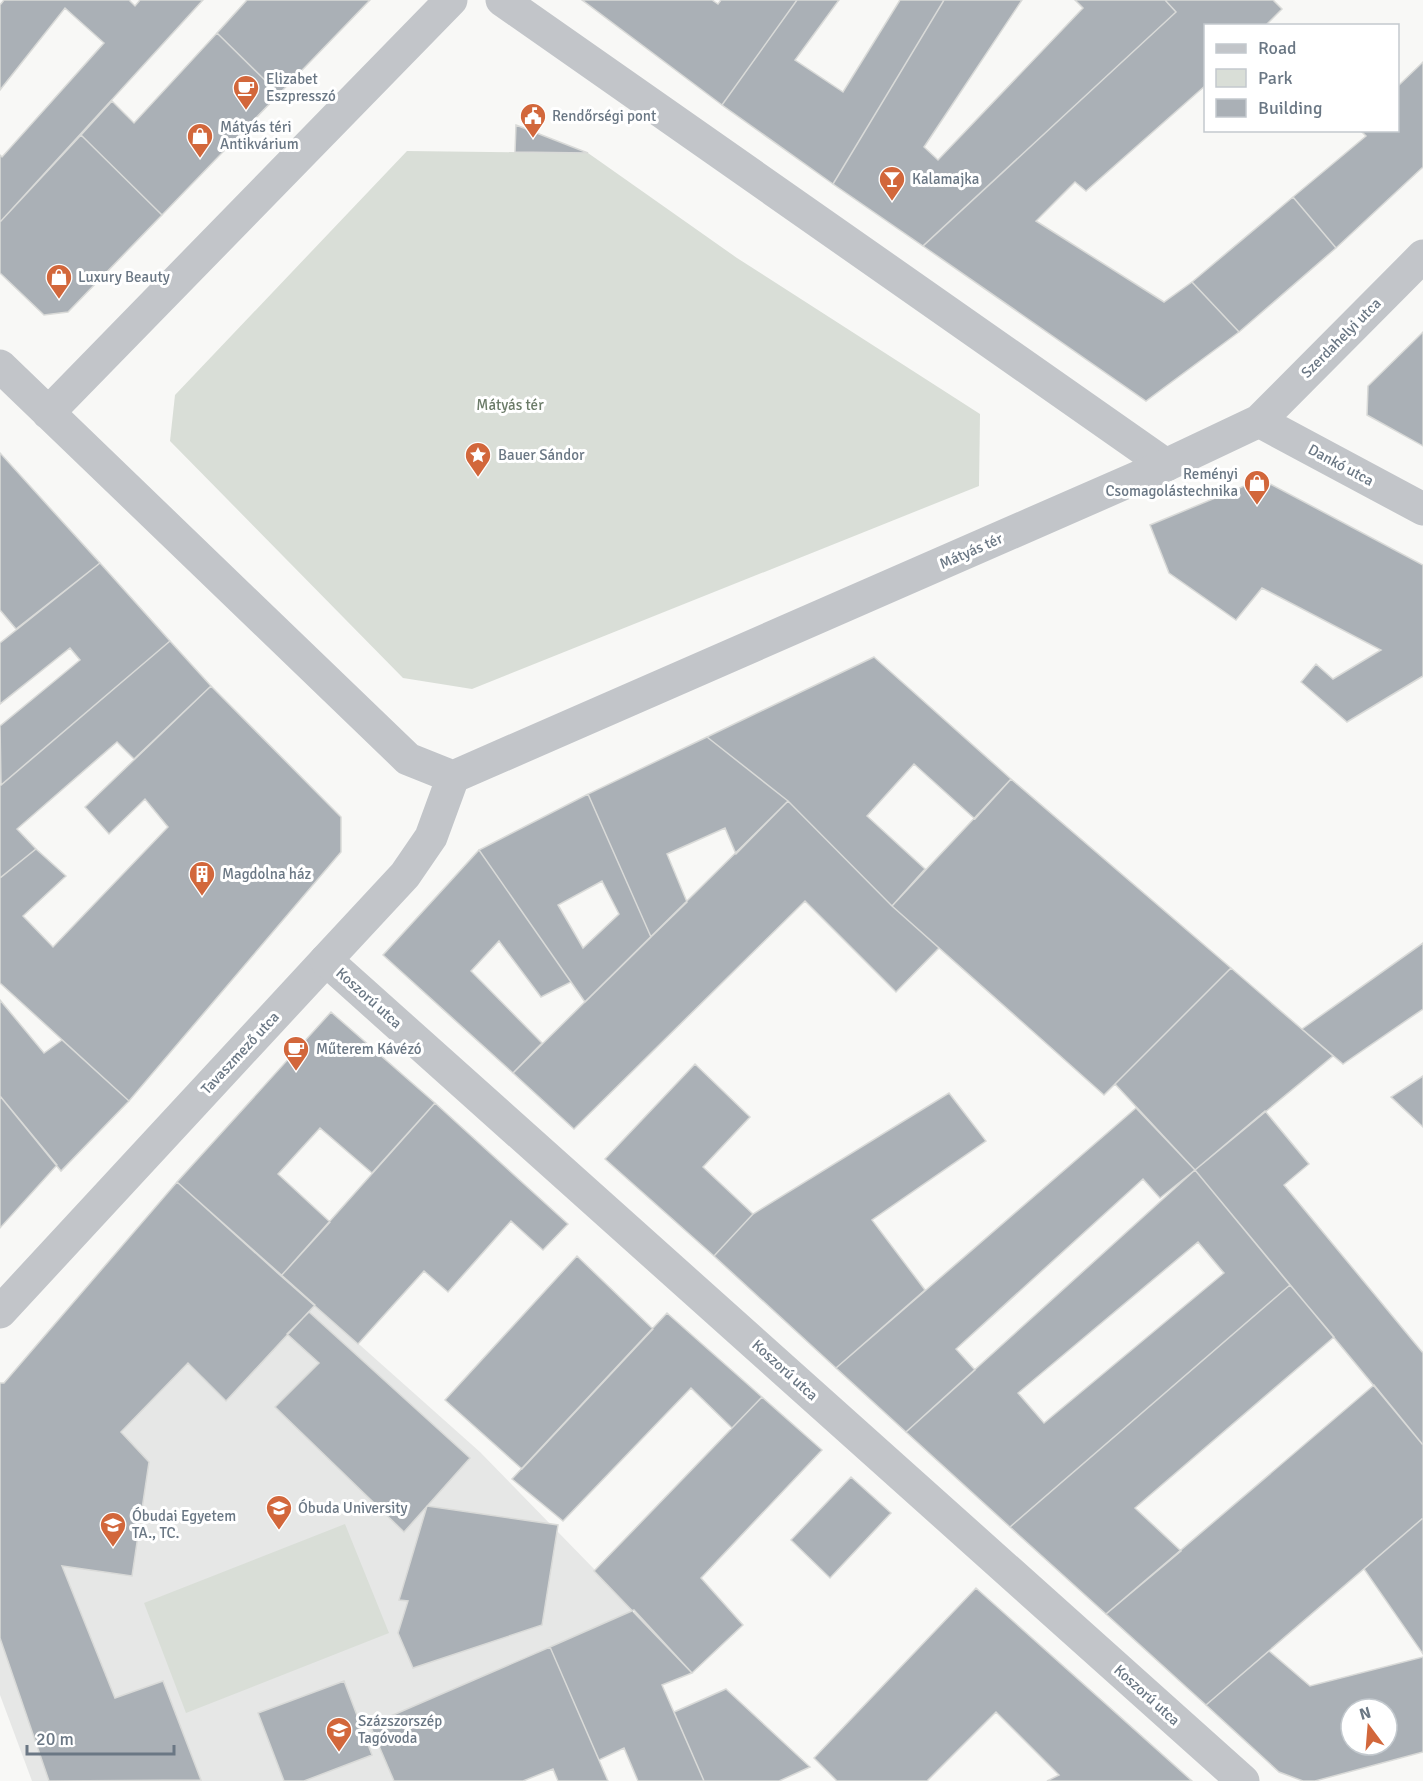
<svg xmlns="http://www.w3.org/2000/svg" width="1423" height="1781" font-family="Signika,sans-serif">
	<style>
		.built { fill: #e6e7e6 }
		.green { fill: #d9ded7 }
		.building { fill: #aab0b6; stroke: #d9dad8; stroke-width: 1.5; fill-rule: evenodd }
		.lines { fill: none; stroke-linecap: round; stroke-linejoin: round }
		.pedestrian { stroke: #c2c5c9; stroke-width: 33 }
		.minor { stroke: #c2c5c9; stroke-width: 33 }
		.labels { text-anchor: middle; stroke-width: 6; stroke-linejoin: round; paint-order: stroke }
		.poi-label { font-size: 15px; fill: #6a7784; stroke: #fff; text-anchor: start }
		.street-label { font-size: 15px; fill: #6a7784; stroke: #fff }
		.park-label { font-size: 15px; fill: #6b7b68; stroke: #fff }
	</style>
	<rect width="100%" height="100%" fill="#f8f8f6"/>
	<path class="built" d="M177 1182 480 1452 634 1610 370 1725 394 1781H32L0 1695V1383H4Z"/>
	<path class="green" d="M407 151 588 153 737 258 980 414 979 486 472 689 403 678 170 441 175 395Z
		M345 1524 389 1633 186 1713 144 1603Z"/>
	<path class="building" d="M4 0H129L135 6 140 0H203L0 222V155L2 157 104 43 65 8 0 90V5Z
		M247 0H370L279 94 217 33Z
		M582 0H712L718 4 721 0H797L722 105Z
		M797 0H839L795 60 843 92 900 0H944L833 184 722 105Z
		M944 0H1022L924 147 938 160 1083 8 1075 0H1165L1176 12 923 246 833 184Z
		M1165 0H1273L1282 9 1265 26H1206V85L1086 191 1075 182 1036 221 1164 302 1192 282 1239 332 1146 401 923 246 1176 12Z
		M217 33 279 94 162 215 81 135 112 101 134 123Z
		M1423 62V167L1336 248 1293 197 1366 136 1360 130H1398V86Z
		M516 125 588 153 515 152Z
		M81 135 162 215 68 312 44 315 0 273V222Z
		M1293 197 1336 248 1239 332 1192 282Z
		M1423 332V446L1367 415 1368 386Z
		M0 453 100 563 16 629 0 610Z
		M1261 479 1423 565V676L1347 722 1301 682 1316 664 1333 679 1381 650 1262 588 1236 620 1169 573 1150 525Z
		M100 563 170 641 1 785 0 726 80 660 70 648 0 704V643Z
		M170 641 211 686 134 759 117 742 17 829 36 849 0 878V786Z
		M874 657 1011 779 975 819 914 764 867 816 925 869 892 906 788 801 707 737Z
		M211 686 341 817V852L129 1101 0 983V878L36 849 66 876 23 916 53 947 168 827 145 799 109 834 85 807Z
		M707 737 788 801 736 854 725 828 667 854 687 902 651 937 588 794Z
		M1011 779 1231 968 1104 1095 892 906Z
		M588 794 651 937 585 1002 479 850ZM602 881 619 914 583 948 558 905Z
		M788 801 892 906 939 948 896 992 805 901 574 1129 513 1073Z
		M479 850 571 982 541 997 499 941 471 971 542 1043 513 1073 383 955Z
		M1423 943V1009L1343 1064 1302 1029Z
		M1231 968 1333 1056 1195 1170 1115 1084Z
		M0 1000 44 1053 62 1040 129 1101 61 1171 0 1096Z
		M331 1012 435 1103 372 1173 320 1128 278 1174 330 1222 281 1276 177 1182Z
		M695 1064 750 1117 703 1167 753 1214 714 1256 605 1159Z
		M1423 1076V1127L1391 1097Z
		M949 1093 986 1141 872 1220 925 1290 836 1368 714 1256 753 1214Z
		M0 1096 57 1165 0 1228Z
		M435 1103 568 1224 543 1250 511 1221 448 1292 424 1271 358 1344 281 1276Z
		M1136 1108 1195 1170 1160 1198 1143 1179 956 1349 975 1370 906 1432 836 1368Z
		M1265 1111 1309 1164 1284 1185 1423 1353V1445L1195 1170Z
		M1195 1170 1290 1285 1010 1527 906 1432ZM1198 1242 1224 1273 1044 1423 1018 1393Z
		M177 1182 315 1305 226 1401 188 1363 121 1432 149 1462 132 1576 62 1566 115 1698 163 1681 201 1780 49 1781 0 1638V1383H4Z
		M577 1256 653 1329 522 1469 445 1400Z
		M1290 1285 1334 1337 1135 1508 1181 1551 1106 1614 1010 1527Z
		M309 1312 470 1458 404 1532 275 1407 319 1363 287 1334Z
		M667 1313 762 1397 732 1428 691 1388 563 1521 512 1479Z
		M1374 1385 1423 1445V1518L1206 1705 1106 1614Z
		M762 1397 822 1450 701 1578 743 1625 692 1673 594 1571Z
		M851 1477 891 1513 830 1578 791 1540Z
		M427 1506 558 1525 542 1625 413 1668 398 1633 408 1601 399 1600Z
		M1423 1518V1654L1364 1569Z
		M976 1588 1192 1781H1047L1059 1775 996 1712 927 1781H837L814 1758Z
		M634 1610 692 1673 662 1685 704 1781H638L624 1748 599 1760 550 1647Z
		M550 1647 608 1781H558L553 1769 523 1781H394L370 1725Z
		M1269 1651 1310 1686 1423 1657V1752L1315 1781H1303L1279 1772 1206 1705ZM1351 1709H1387V1745H1351Z
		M344 1681 372 1755 304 1781H284L258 1713Z
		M726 1689 810 1767 779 1781H704L674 1712Z"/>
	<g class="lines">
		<path class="pedestrian" d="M502 0 1166 465
			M0 1312 326 960"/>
		<path class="minor" d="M0 366 408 759 453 777 1166 465 1259 421 1423 256
			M48 413 451 0
			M1259 421 1423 509
			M453 777 431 837 405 875 326 960 1243 1781"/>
	</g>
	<defs>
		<g id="cafe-pin" transform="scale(1.35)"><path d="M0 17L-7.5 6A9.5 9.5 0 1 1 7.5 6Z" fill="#d2673b" stroke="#fff"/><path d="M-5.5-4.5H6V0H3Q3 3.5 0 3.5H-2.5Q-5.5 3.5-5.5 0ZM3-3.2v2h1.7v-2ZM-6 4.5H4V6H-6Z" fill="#fff"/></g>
		<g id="civic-pin" transform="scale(1.35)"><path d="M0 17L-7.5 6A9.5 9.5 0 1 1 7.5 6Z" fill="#d2673b" stroke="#fff"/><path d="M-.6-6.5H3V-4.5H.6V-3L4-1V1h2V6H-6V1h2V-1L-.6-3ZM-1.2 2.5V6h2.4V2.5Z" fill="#fff"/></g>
		<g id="shop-pin" transform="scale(1.35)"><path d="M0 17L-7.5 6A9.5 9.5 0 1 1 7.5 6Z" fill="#d2673b" stroke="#fff"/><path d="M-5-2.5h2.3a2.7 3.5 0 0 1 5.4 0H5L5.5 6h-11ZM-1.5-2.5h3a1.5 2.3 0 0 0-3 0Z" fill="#fff"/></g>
		<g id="bar-pin" transform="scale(1.35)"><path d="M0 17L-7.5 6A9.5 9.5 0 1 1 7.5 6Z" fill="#d2673b" stroke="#fff"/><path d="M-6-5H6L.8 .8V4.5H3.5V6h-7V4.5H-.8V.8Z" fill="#fff"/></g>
		<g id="sight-pin" transform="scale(1.35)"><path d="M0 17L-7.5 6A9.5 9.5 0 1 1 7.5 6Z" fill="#d2673b" stroke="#fff"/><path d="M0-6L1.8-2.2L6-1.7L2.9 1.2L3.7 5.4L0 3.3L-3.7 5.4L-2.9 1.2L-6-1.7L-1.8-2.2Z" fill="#fff"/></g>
		<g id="building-pin" transform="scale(1.35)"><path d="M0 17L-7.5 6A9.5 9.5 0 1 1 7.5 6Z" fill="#d2673b" stroke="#fff"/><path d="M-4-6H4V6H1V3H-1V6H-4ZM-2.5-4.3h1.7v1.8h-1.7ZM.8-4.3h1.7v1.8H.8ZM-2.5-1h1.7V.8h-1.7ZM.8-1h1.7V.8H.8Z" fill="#fff"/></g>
		<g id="university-pin" transform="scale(1.35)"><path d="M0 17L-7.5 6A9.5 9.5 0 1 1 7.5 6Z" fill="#d2673b" stroke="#fff"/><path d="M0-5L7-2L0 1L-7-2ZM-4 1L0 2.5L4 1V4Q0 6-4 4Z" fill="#fff"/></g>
		<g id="school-pin" transform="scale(1.35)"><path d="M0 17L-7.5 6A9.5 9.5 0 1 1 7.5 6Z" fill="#d2673b" stroke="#fff"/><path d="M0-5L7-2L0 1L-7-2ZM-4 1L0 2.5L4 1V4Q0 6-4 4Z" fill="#fff"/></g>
	</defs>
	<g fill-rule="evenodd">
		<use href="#cafe-pin" x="246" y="88"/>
		<use href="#civic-pin" x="533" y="116"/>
		<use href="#shop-pin" x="200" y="136"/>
		<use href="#bar-pin" x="892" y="179"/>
		<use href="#shop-pin" x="59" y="277"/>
		<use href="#sight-pin" x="478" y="455"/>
		<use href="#shop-pin" x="1257" y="483"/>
		<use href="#building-pin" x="202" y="874"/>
		<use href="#cafe-pin" x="296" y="1049"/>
		<use href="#university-pin" x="279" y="1508"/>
		<use href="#university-pin" x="113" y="1525"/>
		<use href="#school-pin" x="339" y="1730"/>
	</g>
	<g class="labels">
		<g class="poi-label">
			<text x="266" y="84">Elizabet<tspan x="266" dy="17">Eszpresszó</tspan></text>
			<text x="552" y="121">Rendőrségi pont</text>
			<text x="220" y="132">Mátyás téri<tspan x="220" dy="17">Antikvárium</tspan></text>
			<text x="912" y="184">Kalamajka</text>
			<text x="78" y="282">Luxury Beauty</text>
			<text x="498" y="460">Bauer Sándor</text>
			<text x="1238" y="479" text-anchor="end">Reményi<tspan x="1238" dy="17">Csomagolástechnika</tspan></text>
			<text x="222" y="879">Magdolna ház</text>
			<text x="316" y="1054">Műterem Kávézó</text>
			<text x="298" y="1513">Óbuda University</text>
			<text x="132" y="1521">Óbudai Egyetem<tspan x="132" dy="17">TA., TC.</tspan></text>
			<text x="358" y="1726">Százszorszép<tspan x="358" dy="17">Tagóvoda</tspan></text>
		</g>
		<g class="street-label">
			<text transform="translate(1341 338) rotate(-45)" y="5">Szerdahelyi utca</text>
			<text transform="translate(1341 465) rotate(28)" y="5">Dankó utca</text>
			<text transform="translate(971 551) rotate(-24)" y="5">Mátyás tér</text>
			<text transform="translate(369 998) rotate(42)" y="5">Koszorú utca</text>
			<text transform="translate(240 1053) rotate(-47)" y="5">Tavaszmező utca</text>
			<text transform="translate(785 1370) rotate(42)" y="5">Koszorú utca</text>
			<text transform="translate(1147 1695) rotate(42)" y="5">Koszorú utca</text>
		</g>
		<g class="park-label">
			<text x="510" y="410">Mátyás tér</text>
		</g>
	</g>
	<rect x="1204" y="24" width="195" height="108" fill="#ffffff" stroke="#c3c9ce" stroke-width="1.5"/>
	<rect x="1216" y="44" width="30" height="9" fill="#c2c5c9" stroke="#c3c9ce" stroke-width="1.5"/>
	<text x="1258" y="54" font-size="18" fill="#6a7784">Road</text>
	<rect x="1216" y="69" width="30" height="18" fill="#d9ded7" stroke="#c3c9ce" stroke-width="1.5"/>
	<text x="1258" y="84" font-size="18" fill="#6a7784">Park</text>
	<rect x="1216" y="99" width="30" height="18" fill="#aab0b6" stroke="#c3c9ce" stroke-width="1.5"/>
	<text x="1258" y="114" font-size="18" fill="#6a7784">Building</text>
	<g transform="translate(1369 1727) rotate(344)"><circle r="28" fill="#ffffff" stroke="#c3c9ce" stroke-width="1.5"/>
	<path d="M0-4.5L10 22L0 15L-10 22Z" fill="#d2673b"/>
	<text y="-9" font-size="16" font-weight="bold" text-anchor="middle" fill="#6a7784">N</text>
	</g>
	<path d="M27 1745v9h147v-9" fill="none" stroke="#6a7784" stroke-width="3"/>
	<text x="36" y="1745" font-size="18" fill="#6a7784" stroke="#ffffff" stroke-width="4.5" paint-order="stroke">20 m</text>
</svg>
